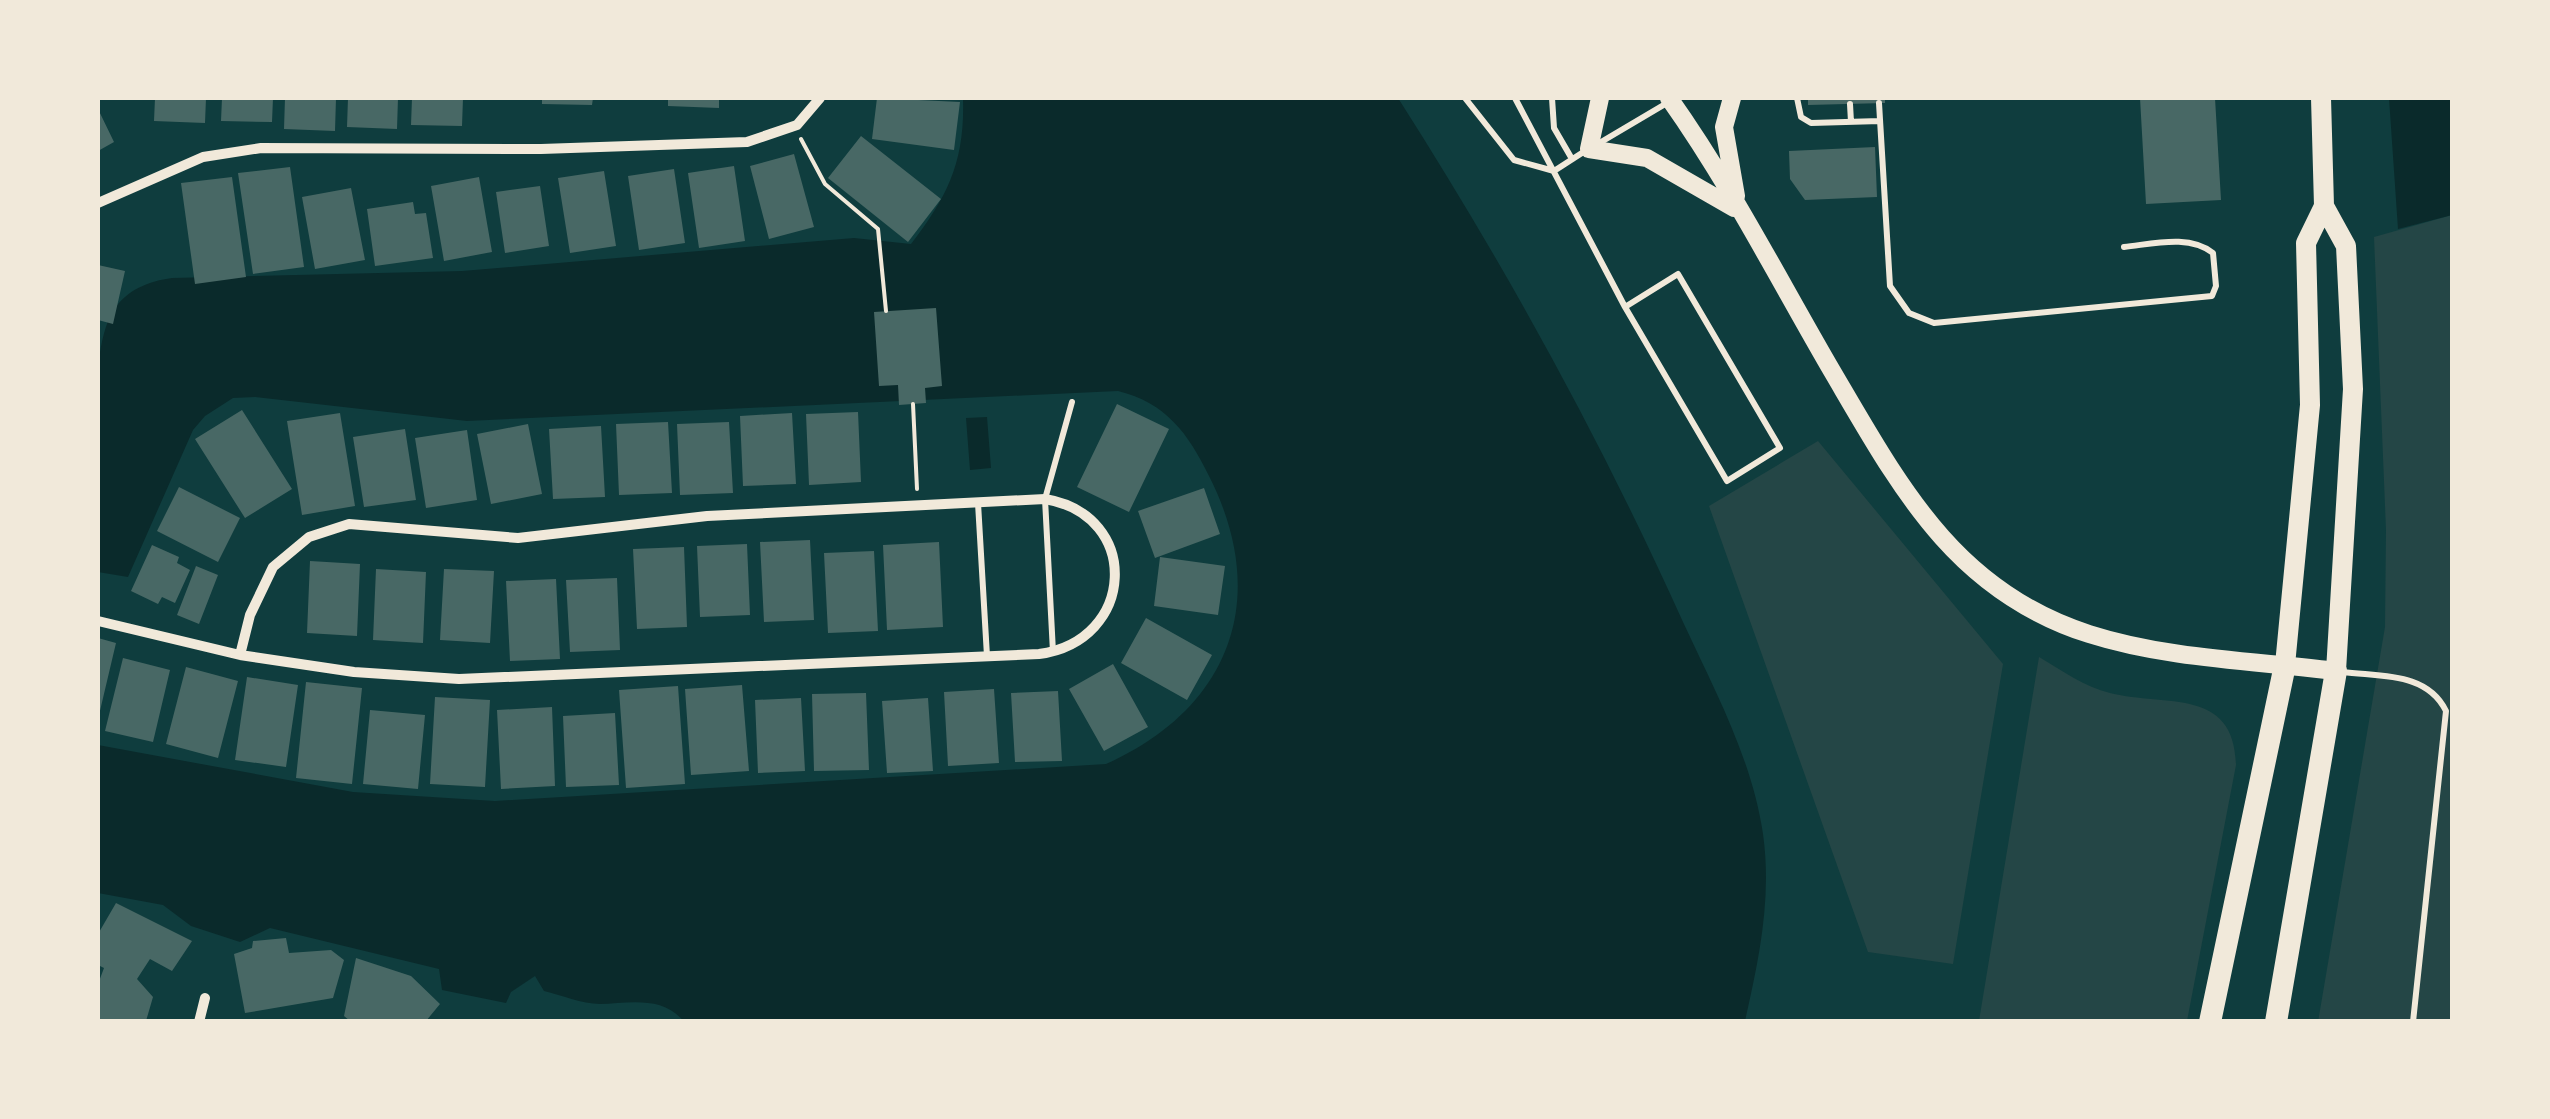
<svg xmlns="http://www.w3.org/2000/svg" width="2550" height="1119" font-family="Manrope,sans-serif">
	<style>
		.green { fill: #244646 }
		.water { fill: #0a2a2b }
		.building { fill: #486865 }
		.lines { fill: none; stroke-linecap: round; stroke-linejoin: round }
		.path { stroke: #f1e9da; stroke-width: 4 }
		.service { stroke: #f1e9da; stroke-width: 6 }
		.minor { stroke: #f1e9da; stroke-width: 10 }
		.secondary { stroke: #f1e9da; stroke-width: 18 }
		.primary { stroke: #f1e9da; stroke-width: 20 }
		.trunk { stroke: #f1e9da; stroke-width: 22 }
	</style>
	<rect width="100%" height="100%" fill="#0f3d3e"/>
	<path class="green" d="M2452 215V1021L2318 1022 2385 627 2386 530 2374 237Z
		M1818 441 2003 664 1953 964 1868 952 1709 506Z
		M2039 657C2061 670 2085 687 2110 693 2167 707 2234 687 2236 765L2187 1021H1979Z"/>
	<path class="water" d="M963 98H1398C1506 267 1601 440 1683 622 1715 691 1752 759 1763 834 1772 898 1759 959 1745 1021L684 1022C664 995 628 1003 600 1004 582 1004 561 995 544 991L535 976 511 992 506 1003 442 990 439 969 270 928 240 942 191 926 163 905 98 893V745L353 792 495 801 1106 764C1231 708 1271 598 1209 476 1188 433 1166 403 1118 391L467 421 255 397 233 398 205 416 193 430 128 577 98 572C98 511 84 358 113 311 126 290 149 281 172 278L462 271 854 238 911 244C948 196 965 161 963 98Z
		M2389 98H2452V215L2398 229Z
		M987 417 991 468 970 470 966 418Z"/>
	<path class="building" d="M155 98H206L205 123 154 121Z
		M222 98H273L272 122 221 121Z
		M285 98H336L335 131 284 129Z
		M348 98H398L397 129 347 127Z
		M412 98H463L462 126 411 125Z
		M542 98H593L592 105 542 104Z
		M668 98H719V108L668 106Z
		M877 98 960 102 954 150 872 139Z
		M1808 98H1885V103L1808 105Z
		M2140 98H2215L2221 200 2146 204Z
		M98 109 114 142 98 151Z
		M861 136 941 199 908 242 828 178Z
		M1875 147 1877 197 1805 200 1790 179 1789 151Z
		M794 154 814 227 769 239 750 166Z
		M734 166 745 241 699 248 688 173Z
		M290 167 304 267 253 274 238 173Z
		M674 169 685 243 639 250 628 176Z
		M604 171 616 246 570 253 558 178Z
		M232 177 246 277 195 284 181 183Z
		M479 177 492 252 444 261 431 186Z
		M540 186 549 246 505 253 496 192Z
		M351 188 365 260 315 269 302 197Z
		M413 202 415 214 426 213 433 258 375 266 367 209Z
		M98 265 125 271 113 324 98 320Z
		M936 308 942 386 925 388 926 403 899 405 898 385 879 386 874 312Z
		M1117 404 1169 429 1129 512 1077 487Z
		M242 410 292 489 245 518 195 439Z
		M858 412 861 482 809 485 806 414Z
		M340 413 355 506 302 515 287 421Z
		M792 413 796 484 743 486 740 416Z
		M668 422 672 493 619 495 616 424Z
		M729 422 733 493 680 495 677 424Z
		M528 424 542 494 491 504 477 434Z
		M601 426 605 497 553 499 549 429Z
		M405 429 416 500 364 507 353 437Z
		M467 430 477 500 426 508 415 438Z
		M179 487 240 518 218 562 157 531Z
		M1204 488 1220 534 1155 558 1138 511Z
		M810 540 814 620 764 622 760 542Z
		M939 542 943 627 887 630 883 545Z
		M747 544 750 615 700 617 697 546Z
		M152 545 179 557 177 563 190 570 175 603 162 597 158 604 131 591Z
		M684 547 687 627 637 629 633 549Z
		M874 551 878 631 828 633 824 553Z
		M1160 557 1225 566 1218 615 1154 606Z
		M310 561 360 564 357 636 307 633Z
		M196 566 218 575 199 624 177 615Z
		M376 569 426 572 423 643 373 640Z
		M444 569 494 571 490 643 440 640Z
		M617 578 620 650 570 652 566 580Z
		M556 579 560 659 510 661 506 581Z
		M1146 618 1212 655 1187 700 1121 663Z
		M98 638 116 643 99 715H98Z
		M123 658 170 670 153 742 105 731Z
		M1113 664 1148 727 1104 751 1069 689Z
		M186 667 238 681 218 758 166 744Z
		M247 677 298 685 286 767 235 760Z
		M306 682 362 688 352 784 296 778Z
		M742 685 749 771 691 775 685 689Z
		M678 686 685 784 626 788 619 690Z
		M994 689 999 763 948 766 944 692Z
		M1058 691 1062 761 1015 762 1011 693Z
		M866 693 869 770 814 771 812 694Z
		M435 697 490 700 485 787 430 784Z
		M801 698 805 771 758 773 755 700Z
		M928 698 933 771 887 773 882 701Z
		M552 707 555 786 501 789 497 710Z
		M370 710 425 715 418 789 363 784Z
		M615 713 619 785 566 787 563 716Z
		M116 903 192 941 172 971 150 959 137 979 153 997 146 1021H98V984L104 968 98 965V934Z
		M286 938 289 953 331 950 344 960 333 998 245 1013 234 954 252 948 253 941Z
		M356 958 411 976 440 1004 426 1021H350L344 1016Z"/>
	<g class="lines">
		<path class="path" d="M801 139 825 184 878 229 886 311
			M913 404 917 489"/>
		<path class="service" d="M1465 98 1514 160 1554 171 1585 151
			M1515 98 1625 307 1727 481 1780 448 1678 274 1625 307
			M1552 98 1554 128 1572 159
			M1797 98 1801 117 1811 123 1880 121
			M1879 103 1890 286 1909 313 1934 323 2212 296 2216 286 2213 253C2189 234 2153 244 2124 247
			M1850 104 1851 122
			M1596 145 1667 103
			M978 503 987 656
			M1053 652 1045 499 1072 402
			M2343 672C2381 677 2427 672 2446 711L2413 1022"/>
		<path class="minor" d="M98 203 203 157 261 148 541 149 747 142 797 125 820 98
			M98 621 240 655 354 672 459 679 1039 654C1136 641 1142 515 1045 499L707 516 518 538 349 524 309 537 273 567 250 615 240 655
			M199 1022 205 998"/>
		<path class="secondary" d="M1600 98 1589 149 1647 158 1734 208
			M1669 98C1730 184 1779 280 1832 371 1899 485 1954 591 2089 634 2167 659 2256 661 2336 671
			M1732 98 1724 127 1736 196"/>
		<path class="primary" d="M2321 98 2324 206 2346 246 2353 389 2336 671
			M2285 665 2310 405 2306 243 2324 206"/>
		<path class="trunk" d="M2210 1022 2285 665
			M2276 1022 2336 671"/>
	</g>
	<rect width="2550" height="1119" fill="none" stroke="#f1e9da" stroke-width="200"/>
</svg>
